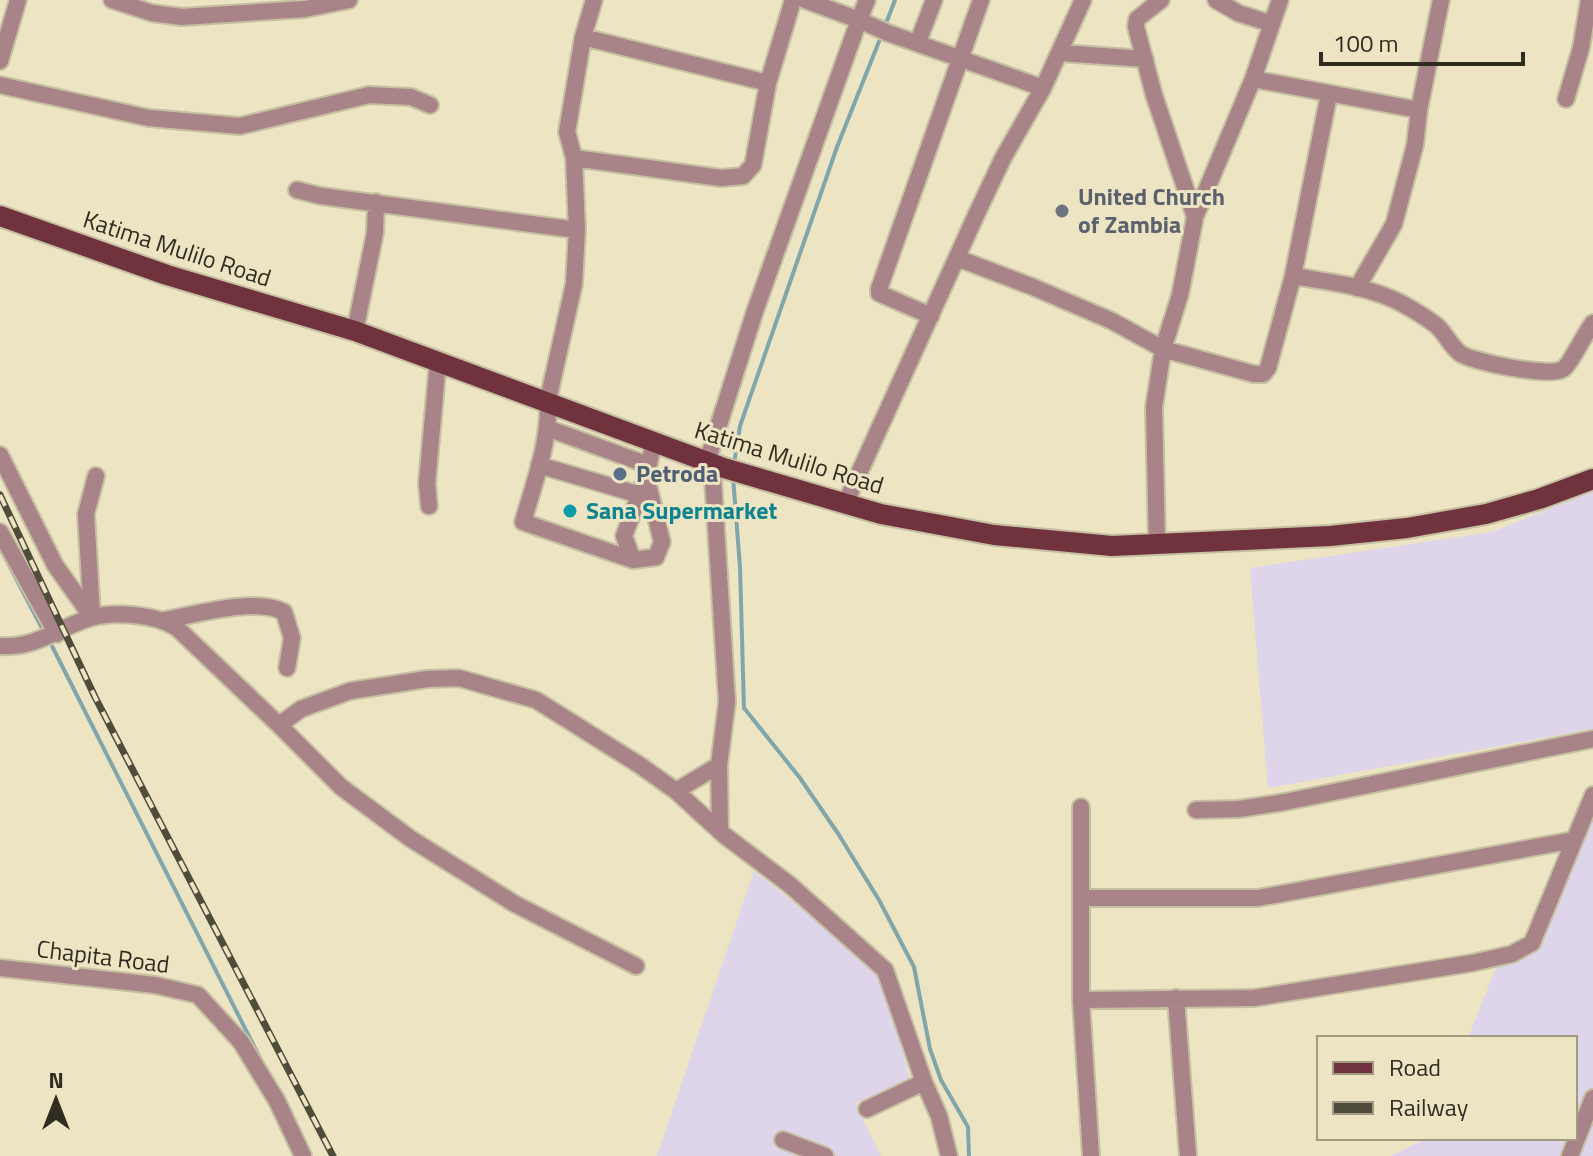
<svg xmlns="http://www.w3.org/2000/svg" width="1593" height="1156" font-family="'Titillium Web',sans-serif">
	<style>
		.commercial { fill: #ded5ea }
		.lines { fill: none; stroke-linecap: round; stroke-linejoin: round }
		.stream { stroke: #80a6ab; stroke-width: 4 }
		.minor-casing { stroke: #c6bfa2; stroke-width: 20 }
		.major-casing { stroke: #c6bfa2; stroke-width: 24 }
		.minor { stroke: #a88387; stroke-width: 16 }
		.major { stroke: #70333e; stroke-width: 20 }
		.rail-casing { stroke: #504c3b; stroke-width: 7 }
		.rail { stroke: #ece4c2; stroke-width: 4; stroke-dasharray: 12; stroke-linecap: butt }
		.worship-dot { fill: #6b7280; stroke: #ece4c2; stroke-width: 3 }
		.service-dot { fill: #5c6f8a; stroke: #ece4c2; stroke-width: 3 }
		.culture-dot { fill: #0f9aa8; stroke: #ece4c2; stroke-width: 3 }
		.labels { text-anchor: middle; stroke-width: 6; stroke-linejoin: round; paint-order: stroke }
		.worship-label { font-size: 24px; font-weight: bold; fill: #5b616d; stroke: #ece4c2; text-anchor: start }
		.street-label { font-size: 24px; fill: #302d20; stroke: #ece4c2 }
		.service-label { font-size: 24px; font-weight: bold; fill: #4e5e75; stroke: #ece4c2; text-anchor: start }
		.culture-label { font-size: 24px; font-weight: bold; fill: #0d838f; stroke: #ece4c2; text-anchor: start }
	</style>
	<rect width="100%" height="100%" fill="#ece4c2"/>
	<path class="commercial" d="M1593 491V729L1268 788 1250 568 1492 532Z
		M1593 816V1156H1391L1428 1138H1575V1038H1468L1499 960 1537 942 1547 928Z
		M754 871 884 974 910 1081 855 1103 881 1156H657Z"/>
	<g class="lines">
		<path class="stream" d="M885 26 895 0
			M734 464 740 426 837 147 882 34
			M733 477 740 567 744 708 800 778 839 835 879 900 914 967 930 1049 941 1080 968 1127 969 1156
			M0 548 44 632
			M52 646 262 1062"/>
		<g class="minor-casing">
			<path id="minor" d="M112 0 152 13 182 17 305 9 349 0
				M594 0 583 37 567 132 574 158 577 230 574 284 548 400C550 442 534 483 523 522L633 560 656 557 662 542 646 476 654 442
				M805 0 859 20 867 0
				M1161 0 1137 19 1136 27 1154 95 1195 217
				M1216 0 1238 13 1272 24
				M583 37 768 83
				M918 42 934 0
				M1061 53 1145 59
				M0 61 18 0
				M1253 79 1419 110 1441 0
				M0 85 149 118 240 126 369 95 411 97 430 105
				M1566 99 1581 48 1589 0
				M574 158 721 178 743 176 753 165 768 83 793 0
				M297 190 321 196 577 230
				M957 258 1033 287 1112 321 1163 349 1254 374H1263L1268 368 1293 276 1329 94
				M1293 276C1329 282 1368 286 1401 303 1412 309 1427 318 1437 326 1446 334 1451 347 1461 354 1474 362 1551 378 1563 369 1570 365 1585 333 1593 323
				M1357 288 1394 224 1415 145 1419 110
				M931 316 883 295 879 293V289L981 0
				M355 331 375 233 376 202
				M547 428 648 465
				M0 455 55 565 92 617
				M707 462 755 311 859 20 888 33 1043 88
				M539 465 650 498
				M845 504 977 213 1003 158 1043 88 1083 0
				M429 506 427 483 438 361
				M0 532 57 634
				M1157 545 1154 407 1163 349 1180 295 1195 217 1253 79 1280 0
				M633 560 624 536 643 485
				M92 616 86 514 96 476
				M165 620C198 614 255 597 284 612L292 638 287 668
				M0 646C38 648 57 628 90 618 114 611 156 614 177 628L279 725 341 787 411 839 515 904 636 966
				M279 725 301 709 350 691 427 679 459 678 536 700 641 766 676 791 724 835 790 885 885 970 924 1082 939 1116 949 1156
				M719 765 720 831
				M676 791 719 765 727 702 712 464
				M1081 807V1000L1091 1156
				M1196 810 1239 809 1285 802 1593 739
				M1081 898H1258L1574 840
				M0 968 155 985 198 995 241 1042 277 1101 303 1156
				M1176 998 1188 1156
				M1081 1000 1254 998 1472 963 1512 954 1532 943 1593 795
				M867 1109 924 1082
				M783 1140 825 1156
				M1570 1156 1593 1098"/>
		</g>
		<g class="major-casing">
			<path id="major" d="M0 216 167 275 355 331 724 468 881 514 994 535 1112 546 1330 536 1407 528 1486 514 1539 499 1593 479"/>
		</g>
		<use href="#minor" class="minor"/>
		<use href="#major" class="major"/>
		<g class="rail-casing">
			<path id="rail" d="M0 495 95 697 333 1156"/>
		</g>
		<use href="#rail" class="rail"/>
	</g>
	<circle class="worship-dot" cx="1062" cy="211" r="8"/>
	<circle class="service-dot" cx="620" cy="474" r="8"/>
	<circle class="culture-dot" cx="570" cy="511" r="8"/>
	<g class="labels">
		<g class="worship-label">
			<text x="1078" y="205">United Church<tspan x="1078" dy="28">of Zambia</tspan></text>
		</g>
		<g class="street-label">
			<text transform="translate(177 249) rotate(18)" y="8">Katima Mulilo Road</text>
			<text transform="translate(789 458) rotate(17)" y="8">Katima Mulilo Road</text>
			<text transform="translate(103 957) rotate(7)" y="8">Chapita Road</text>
		</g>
		<g class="service-label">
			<text x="636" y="482">Petroda</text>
		</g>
		<g class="culture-label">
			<text x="586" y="519">Sana Supermarket</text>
		</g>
	</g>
	<rect x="1317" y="1036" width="260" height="104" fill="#ece4c2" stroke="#a19b81" stroke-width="2"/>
	<rect x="1333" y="1062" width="40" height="12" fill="#70333e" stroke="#a19b81" stroke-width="2"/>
	<text x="1389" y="1076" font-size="24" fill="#302d20">Road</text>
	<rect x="1333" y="1102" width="40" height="12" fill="#504c3b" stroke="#a19b81" stroke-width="2"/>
	<text x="1389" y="1116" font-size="24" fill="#302d20">Railway</text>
	<g transform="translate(56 1100)" stroke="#ece4c2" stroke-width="6" paint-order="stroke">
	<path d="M0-6L14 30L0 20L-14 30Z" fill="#302d20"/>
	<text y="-12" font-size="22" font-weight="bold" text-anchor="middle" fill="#302d20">N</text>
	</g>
	<path d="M1321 52v12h202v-12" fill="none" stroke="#302d20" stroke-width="4"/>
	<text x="1333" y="52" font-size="24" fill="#302d20" stroke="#ece4c2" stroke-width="6" paint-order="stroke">100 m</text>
</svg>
